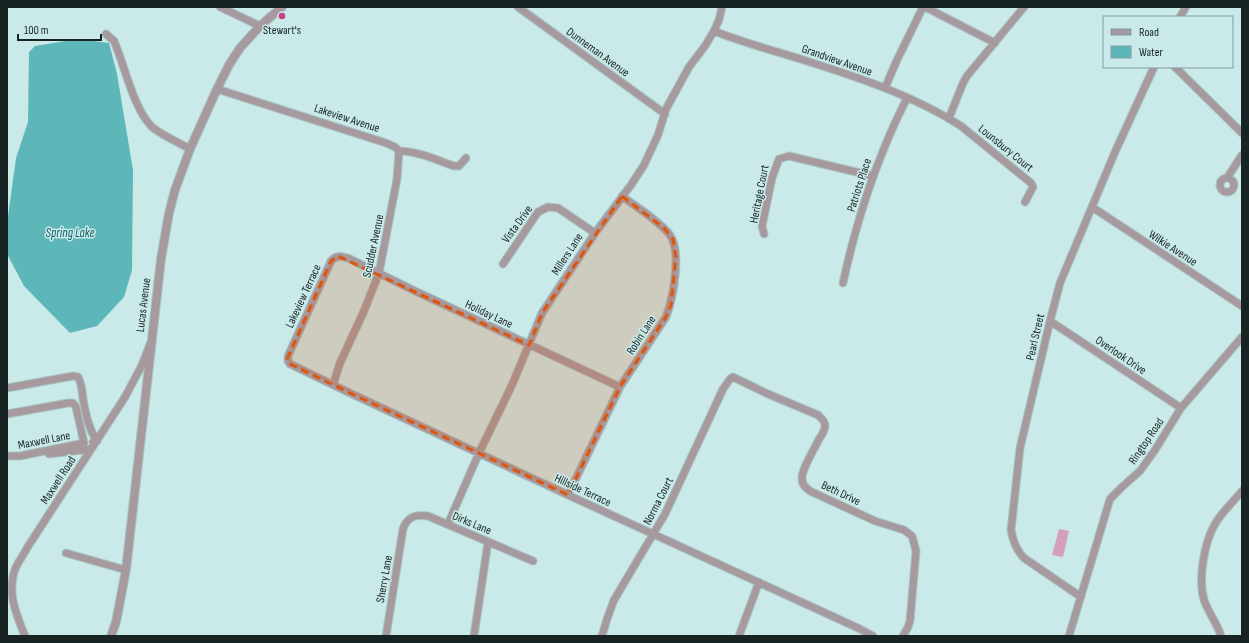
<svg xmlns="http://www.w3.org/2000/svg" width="1249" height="643" font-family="'Sofia Sans Condensed',sans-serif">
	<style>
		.green { fill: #d4a0b8 }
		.water { fill: #5db7b8 }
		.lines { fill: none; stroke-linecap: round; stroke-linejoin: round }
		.minor-casing { stroke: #aac6c6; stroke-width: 9 }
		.tertiary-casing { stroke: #aac6c6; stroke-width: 10 }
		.minor { stroke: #a69a9f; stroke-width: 7 }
		.tertiary { stroke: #a69a9f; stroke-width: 8 }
		.marked { fill: #de560d; fill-opacity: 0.2; stroke: #de560d; stroke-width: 3; stroke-dasharray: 8 5; stroke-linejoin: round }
		.poi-dot { fill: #c44189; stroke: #caeaea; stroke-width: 1.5 }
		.labels { text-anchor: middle; stroke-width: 3; stroke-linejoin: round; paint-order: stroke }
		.poi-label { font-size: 12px; fill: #182424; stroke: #caeaea }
		.street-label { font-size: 12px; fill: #182424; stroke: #caeaea }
		.water-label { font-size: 13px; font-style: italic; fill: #166162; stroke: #caeaea }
	</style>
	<rect width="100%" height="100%" fill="#caeaea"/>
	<path class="green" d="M1059 529 1069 531 1063 557 1052 555Z"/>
	<path class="water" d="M78 39 109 43 117 74 133 170 132 270 124 297 97 326 70 333 24 286 7 254V224L16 158 28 122 29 52 35 46Z"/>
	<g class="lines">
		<g class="minor-casing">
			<path id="minor" d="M220 7 260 26
				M518 7 665 114
				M925 7 995 43
				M1180 17 1186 7
				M714 31C746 44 780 52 813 63 863 79 916 97 961 126L1031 183 1033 187 1025 202
				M106 34 114 41C125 66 133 108 152 127 163 136 178 142 190 149
				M1175 67 1242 133
				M885 88 897 60 923 7
				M217 89 386 143 395 147 399 151C417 151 437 160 454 166H459L466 158
				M949 118 963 83 967 76 1024 7
				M1227 178 1242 155
				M1220 185a7 7 0 1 1 14 0a7 7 0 1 1-14 0Z
				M1092 207 1242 306
				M764 234 762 226 772 178 779 159 789 156 873 176
				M503 264 538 212 548 207 558 208 595 233
				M843 283C857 218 877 157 907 98
				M1050 321 1181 408
				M333 385 340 363 364 311 379 273 397 179 399 151
				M620 387 413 290 348 258C341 256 336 255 331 261L288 356V361L290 364 352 394 568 495 858 628 873 636
				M7 388 73 376 78 377C82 384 82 391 83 399 86 414 88 428 97 441L93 442
				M7 414 68 403H73L76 407 84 443 20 456H7
				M49 454 91 449
				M568 495 620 387 666 317C673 299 682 252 670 235 660 221 636 207 622 196
				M448 524 479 453 512 385 542 313 595 233 631 185 644 165 658 135 666 109 689 67 705 46 714 31 719 20 722 7
				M66 553 126 570
				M1081 597 1024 558C1016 550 1013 541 1011 530L1020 448 1050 321 1060 283 1115 152 1154 67
				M25 636C16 614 6 591 16 567 19 561 24 554 27 548L125 397 142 365 150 344
				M386 636 403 529C407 517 415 514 428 516L533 561
				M474 636 488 542
				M602 636 607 619 614 600 665 514 723 389 730 379 733 377 768 394 818 415C821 418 825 421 825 425 825 430 822 435 819 439 815 448 801 470 802 479 802 485 806 488 810 491L875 521 904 530 912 536 916 551 910 621 908 627 903 636
				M739 636 759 582
				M1069 636 1110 499 1122 487 1140 471 1155 450 1181 408 1242 337
				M1221 636C1217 623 1208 612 1204 600 1198 579 1204 543 1215 524 1222 512 1233 502 1242 491"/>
		</g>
		<g class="tertiary-casing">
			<path id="tertiary" d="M111 636 116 622 126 570 161 259 169 213 175 190 190 149 217 89 229 65 240 48 260 26 282 7"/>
		</g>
		<use href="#minor" class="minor"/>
		<use href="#tertiary" class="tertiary"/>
	</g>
	<path class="marked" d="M622 196 664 228 673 239 676 257 671 305 666 317 620 387 568 495 352 394 290 364 287 359 331 261 338 256 529 345 542 313Z"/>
	<circle class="poi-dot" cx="282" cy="16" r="4"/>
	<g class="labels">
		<g class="poi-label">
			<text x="282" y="34">Stewart's</text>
		</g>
		<g class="street-label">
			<text transform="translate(598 52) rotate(36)" y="4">Dunneman Avenue</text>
			<text transform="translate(837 60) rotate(19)" y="4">Grandview Avenue</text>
			<text transform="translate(347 118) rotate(18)" y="4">Lakeview Avenue</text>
			<text transform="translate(1006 148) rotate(39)" y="4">Lounsbury Court</text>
			<text transform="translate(859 185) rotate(-72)" y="4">Patriots Place</text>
			<text transform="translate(759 194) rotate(-79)" y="4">Heritage Court</text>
			<text transform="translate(517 224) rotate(-54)" y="4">Vista Drive</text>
			<text transform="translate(373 246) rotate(-78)" y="4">Scudder Avenue</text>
			<text transform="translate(1173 248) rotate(33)" y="4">Wilkie Avenue</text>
			<text transform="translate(567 254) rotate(-57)" y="4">Millers Lane</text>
			<text transform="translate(303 296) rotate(-65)" y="4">Lakeview Terrace</text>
			<text transform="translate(143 305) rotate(-83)" y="4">Lucas Avenue</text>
			<text transform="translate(489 314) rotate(25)" y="4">Holiday Lane</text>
			<text transform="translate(641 335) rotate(-57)" y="4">Robin Lane</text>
			<text transform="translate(1035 337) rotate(-77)" y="4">Pearl Street</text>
			<text transform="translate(1121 355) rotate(34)" y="4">Overlook Drive</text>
			<text transform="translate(44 440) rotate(-11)" y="4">Maxwell Lane</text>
			<text transform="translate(1146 441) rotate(-56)" y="4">Ringtop Road</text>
			<text transform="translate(58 480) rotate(-57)" y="4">Maxwell Road</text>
			<text transform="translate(583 490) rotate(25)" y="4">Hillside Terrace</text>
			<text transform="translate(841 493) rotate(25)" y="4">Beth Drive</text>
			<text transform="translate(658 501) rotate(-63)" y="4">Norma Court</text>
			<text transform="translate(472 523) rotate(23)" y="4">Dirks Lane</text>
			<text transform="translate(384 579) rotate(-80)" y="4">Sherry Lane</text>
		</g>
		<g class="water-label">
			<text x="70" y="237">Spring Lake</text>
		</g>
	</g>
	<rect width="1249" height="643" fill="none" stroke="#182424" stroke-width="16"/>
	<rect x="1103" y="16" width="130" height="52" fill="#caeaea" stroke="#839b9b"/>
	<rect x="1111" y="29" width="20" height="6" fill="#a69a9f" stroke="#839b9b"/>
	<text x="1139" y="36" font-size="12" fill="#182424">Road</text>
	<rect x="1111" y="46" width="20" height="12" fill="#5db7b8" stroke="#839b9b"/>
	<text x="1139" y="56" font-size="12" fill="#182424">Water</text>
	<path d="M18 34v6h83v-6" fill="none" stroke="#182424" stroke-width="2"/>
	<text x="24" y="34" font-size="12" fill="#182424" stroke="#caeaea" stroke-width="3" paint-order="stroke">100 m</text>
</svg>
